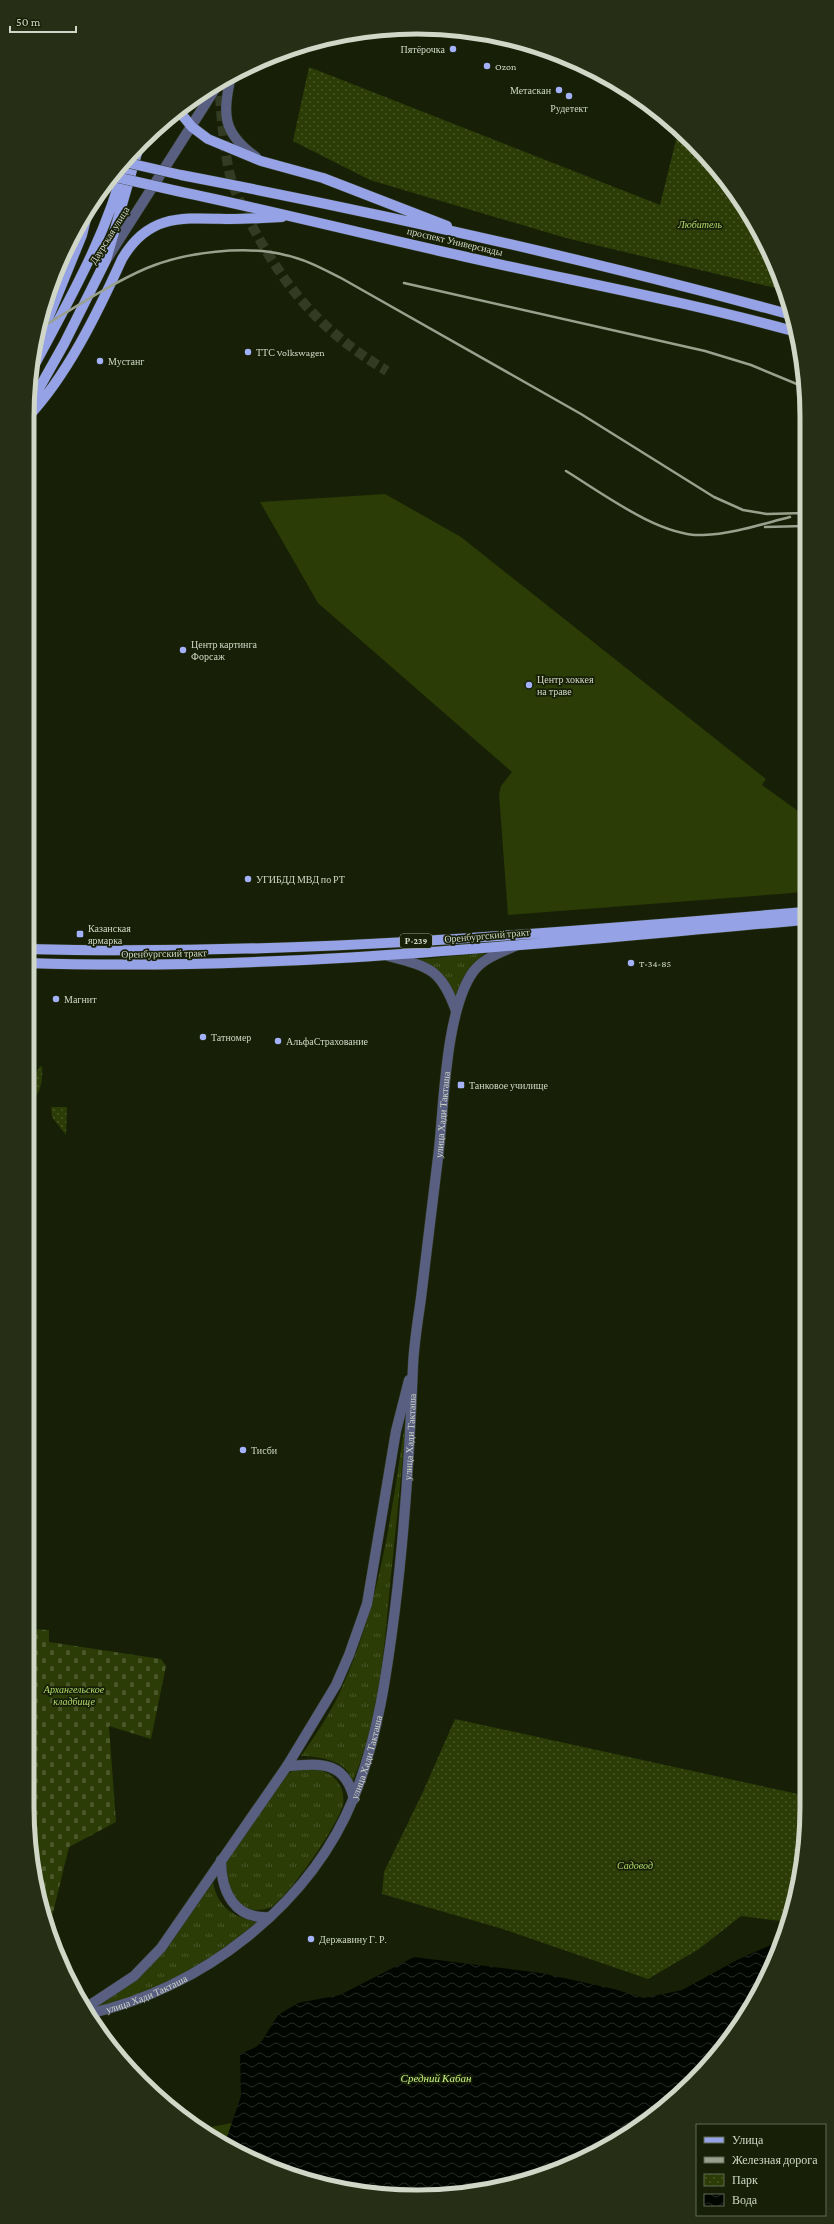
<svg xmlns="http://www.w3.org/2000/svg" width="834" height="2224" font-family="'Crimson Pro',serif">
	<style>
		.grass { fill: url(#grass-tufts) }
		.cemetery { fill: url(#cemetery-stones) }
		.park { fill: url(#park-dots) }
		.pitch { fill: #2b3c06 }
		.water { fill: url(#water-waves) }
		.lines { fill: none; stroke-linecap: round; stroke-linejoin: round }
		.minor-tunnel { stroke: #333b23; stroke-width: 10; stroke-dasharray: 10 5; stroke-linecap: butt }
		.minor-casing { stroke: #313a21; stroke-width: 11 }
		.major-casing { stroke: #313a21; stroke-width: 11 }
		.minor { stroke: #595f80; stroke-width: 10 }
		.major { stroke: #96a2e6; stroke-width: 10 }
		.rail { stroke: #99a18e; stroke-width: 2.5 }
		.major-bridge-casing { stroke: #313a21; stroke-width: 11; stroke-linecap: butt }
		.major-bridge { stroke: #96a2e6; stroke-width: 10 }
		.poi-dot { fill: #a4b2fc; stroke: #172006; stroke-width: 1.5 }
		.labels { text-anchor: middle; stroke-width: 3.5; stroke-linejoin: round; paint-order: stroke }
		.shield { fill: #172006; stroke: #98a08d; stroke-width: 1 }
		.shield-label { font-size: 9px; font-weight: bold; fill: #d0d7c7 }
		.poi-label { font-size: 10px; fill: #d0d7c7; stroke: #172006; text-anchor: start }
		.park-label { font-size: 10px; font-style: italic; fill: #b2db6b; stroke: #172006 }
		.street-label { font-size: 10px; fill: #d0d7c7; stroke: #172006 }
		.water-label { font-size: 11px; font-style: italic; fill: #c7f181; stroke: #172006 }
		.rim { fill: none; stroke: #d0d7c7; stroke-width: 5 }
	</style>
	<defs>
		<pattern id="grass-tufts" width="24" height="20" patternUnits="userSpaceOnUse"><rect width="24" height="20" fill="#2b3c06"/><path d="M3 7l-1-3M5 7V3M7 7l1-3M15 17l-1-3M17 17v-4M19 17l1-3" fill="none" stroke="#495729"/></pattern>
		<pattern id="cemetery-stones" width="16" height="16" patternUnits="userSpaceOnUse"><rect width="16" height="16" fill="#2b3c06"/><path d="M2 7V4a2 2 0 0 1 4 0v3zM10 15v-3a2 2 0 0 1 4 0v3z" fill="#495729"/></pattern>
		<pattern id="park-dots" width="8" height="8" patternUnits="userSpaceOnUse"><rect width="8" height="8" fill="#2b3c06"/><path d="M2 2h.1M6 6h.1" fill="none" stroke="#495729" stroke-width="1.8" stroke-linecap="round"/></pattern>
		<pattern id="water-waves" width="16" height="10" patternUnits="userSpaceOnUse"><rect width="16" height="10" fill="#010700"/><path d="M0 5q4-4 8 0t8 0" fill="none" stroke="#252a24"/></pattern>
	</defs>
	<rect width="100%" height="100%" fill="#172006"/>
	<path class="grass" d="M486 953C465 968 463 980 457 1003 448 975 441 968 413 960Z
		M410 1389C403 1454 397 1519 390 1585 384 1651 379 1721 352 1783 351 1761 318 1756 301 1756 314 1737 329 1716 339 1694 384 1599 394 1492 410 1389Z
		M305 1767C321 1769 336 1773 342 1790 343 1793 344 1801 343 1805 336 1828 293 1890 274 1905 265 1913 242 1911 234 1901 228 1893 226 1876 223 1866L286 1775 294 1770Z
		M213 1882C217 1906 234 1919 258 1921 224 1953 182 1977 139 1995 126 2001 111 2003 97 2007 150 1974 178 1931 213 1882Z"/>
	<path class="cemetery" d="M27 1629 49 1630V1642L161 1659 166 1666 151 1739 109 1726 116 1822 69 1847 48 1933C17 1836 27 1730 27 1629Z"/>
	<path class="park" d="M309 67 660 205 678 132 710 160 767 245 780 289 566 238 370 180 293 141Z
		M40 1066 42 1067C43 1078 41 1099 27 1101V1091Z
		M51 1107H67L66 1135 52 1117Z
		M455 1719 807 1796 794 1908 789 1922 741 1916 699 1949 648 1979 503 1929 382 1894 384 1872 422 1794Z"/>
	<path class="pitch" d="M385 494 461 537 766 779 762 785 805 816V892L508 915 499 794 501 786 512 772 318 603 260 502Z
		M232 2123 224 2146 200 2129Z"/>
	<path class="water" d="M782 1940 767 1980 727 2044 674 2100 633 2131 566 2167 493 2189 442 2196 366 2194 292 2176 224 2146 241 2096 240 2054 256 2047 262 2041 278 2015 298 2003 340 1995 414 1957 541 1973 614 1989 644 1998 682 1990 737 1960Z"/>
	<g class="lines">
		<path class="minor-tunnel" d="M219 81C221 111 223 142 229 171 235 195 246 215 257 235 292 297 326 334 387 371"/>
		<g class="minor-casing">
			<g id="minor">
				<path d="M231 75C223 114 221 132 256 157"/>
				<path d="M108 257 220 81"/>
				<path d="M388 956C430 967 441 969 456 1011"/>
				<path d="M287 1766C320 1764 345 1760 354 1799"/>
				<path d="M221 1860C221 1891 234 1920 270 1917"/>
				<path d="M84 2009 134 1976 161 1948 287 1766 336 1685 349 1655 367 1604 396 1431 409 1380"/>
				<path id="s1" d="M88 2014C201 1989 310 1906 354 1797 378 1738 387 1672 395 1609 405 1528 410 1447 413 1366 414 1343 418 1320 421 1298 427 1248 433 1198 439 1149 444 1102 446 1010 473 972 483 958 500 953 515 946"/>
			</g>
		</g>
		<g class="major-casing">
			<path id="major" d="M178 110 192 127 208 139 261 161 323 178 447 226
				M181 175C384 214 588 259 788 314
				M177 191C273 211 367 235 462 256 573 281 684 301 793 331
				M36 348 82 235 88 211
				M34 366C69 300 107 235 125 162
				M28 408 64 344 106 260 139 146
				M27 418C67 376 98 312 122 259 149 213 183 218 230 219 247 219 265 218 282 217
				M27 949C287 956 546 934 805 912
				M27 963C287 972 546 942 805 920"/>
		</g>
		<use href="#minor" class="minor"/>
		<use href="#major" class="major"/>
		<path class="rail" d="M404 283 705 351 751 365 804 387
			M39 329C74 308 110 284 147 268 185 252 246 245 285 255 305 259 323 269 341 278L581 414 714 497 743 510 767 514 804 513
			M566 471C602 493 660 537 703 535 732 534 762 524 790 517
			M765 527 804 526"/>
		<g class="major-bridge-casing">
			<path id="major-bridge" d="M124 162 181 175
				M111 176 177 191"/>
		</g>
		<use href="#major-bridge" class="major-bridge"/>
	</g>
	<g class="poi-dot">
		<circle cx="453" cy="49" r="4"/>
		<circle cx="487" cy="66" r="4"/>
		<circle cx="559" cy="90" r="4"/>
		<circle cx="569" cy="96" r="4"/>
		<circle cx="248" cy="352" r="4"/>
		<circle cx="100" cy="361" r="4"/>
		<circle cx="183" cy="650" r="4"/>
		<circle cx="529" cy="685" r="4"/>
		<circle cx="248" cy="879" r="4"/>
		<rect x="76" y="930" width="8" height="8" rx="2"/>
		<circle cx="631" cy="963" r="4"/>
		<circle cx="56" cy="999" r="4"/>
		<circle cx="203" cy="1037" r="4"/>
		<circle cx="278" cy="1041" r="4"/>
		<rect x="457" y="1081" width="8" height="8" rx="2"/>
		<circle cx="243" cy="1450" r="4"/>
		<circle cx="311" cy="1939" r="4"/>
	</g>
	<g class="labels">
		<rect class="shield" x="400" y="934" width="32" height="14" rx="3"/>
		<g class="shield-label">
			<text x="416" y="944">Р-239</text>
		</g>
		<g class="poi-label">
			<text x="445" y="53" text-anchor="end">Пятёрочка</text>
			<text x="495" y="70">Ozon</text>
			<text x="551" y="94" text-anchor="end">Метаскан</text>
			<text x="569" y="112" text-anchor="middle">Рудетект</text>
			<text x="256" y="356">ТТС Volkswagen</text>
			<text x="108" y="365">Мустанг</text>
			<text x="191" y="648">Центр картинга<tspan x="191" dy="12">Форсаж</tspan></text>
			<text x="537" y="683">Центр хоккея<tspan x="537" dy="12">на траве</tspan></text>
			<text x="256" y="883">УГИБДД МВД по РТ</text>
			<text x="88" y="932">Казанская<tspan x="88" dy="12">ярмарка</tspan></text>
			<text x="639" y="967">T-34-85</text>
			<text x="64" y="1003">Магнит</text>
			<text x="211" y="1041">Татномер</text>
			<text x="286" y="1045">АльфаСтрахование</text>
			<text x="469" y="1089">Танковое училище</text>
			<text x="251" y="1454">Тисби</text>
			<text x="319" y="1943">Державину Г. Р.</text>
		</g>
		<g class="park-label">
			<text x="700" y="228">Любитель</text>
			<text x="74" y="1693">Архангельское<tspan x="74" dy="12">кладбище</tspan></text>
			<text x="635" y="1869">Садовод</text>
		</g>
		<g class="street-label">
			<text transform="translate(109 235) rotate(-58)" y="4">Даурская улица</text>
			<text transform="translate(455 241) rotate(13)" y="4">проспект Универсиады</text>
			<text transform="translate(487 935) rotate(-5)" y="4">Оренбургский тракт</text>
			<text transform="translate(164 953) rotate(-1)" y="4">Оренбургский тракт</text>
			<text dy="4" stroke="none"><textPath href="#s1" startOffset="1046">улица Хади Такташа</textPath></text>
			<text dy="4" stroke="none"><textPath href="#s1" startOffset="722">улица Хади Такташа</textPath></text>
			<text dy="4" stroke="none"><textPath href="#s1" startOffset="398">улица Хади Такташа</textPath></text>
			<text dy="4" stroke="none"><textPath href="#s1" startOffset="62">улица Хади Такташа</textPath></text>
		</g>
		<g class="water-label">
			<text x="436" y="2082">Средний Кабан</text>
		</g>
	</g>
	<path d="M0 0H834V2224H0ZM417 34H417A383 383 0 0 1 800 417V1807A383 383 0 0 1 417 2190H417A383 383 0 0 1 34 1807V417A383 383 0 0 1 417 34Z" fill="#262f15" fill-rule="evenodd"/>
	<path class="rim" d="M417 34H417A383 383 0 0 1 800 417V1807A383 383 0 0 1 417 2190H417A383 383 0 0 1 34 1807V417A383 383 0 0 1 417 34Z"/>
	<rect x="696" y="2124" width="130" height="92" fill="#172006" stroke="#616953"/>
	<rect x="704" y="2137" width="20" height="6" fill="#96a2e6" stroke="#616953"/>
	<text x="732" y="2144" font-size="12" fill="#d0d7c7">Улица</text>
	<rect x="704" y="2157" width="20" height="6" fill="#99a18e" stroke="#616953"/>
	<text x="732" y="2164" font-size="12" fill="#d0d7c7">Железная дорога</text>
	<rect x="704" y="2174" width="20" height="12" fill="url(#park-dots)" stroke="#616953"/>
	<text x="732" y="2184" font-size="12" fill="#d0d7c7">Парк</text>
	<rect x="704" y="2194" width="20" height="12" fill="url(#water-waves)" stroke="#616953"/>
	<text x="732" y="2204" font-size="12" fill="#d0d7c7">Вода</text>
	<path d="M10 26v6h66v-6" fill="none" stroke="#d0d7c7" stroke-width="2"/>
	<text x="16" y="26" font-size="12" fill="#d0d7c7" stroke="#172006" stroke-width="3" paint-order="stroke">50 m</text>
</svg>
